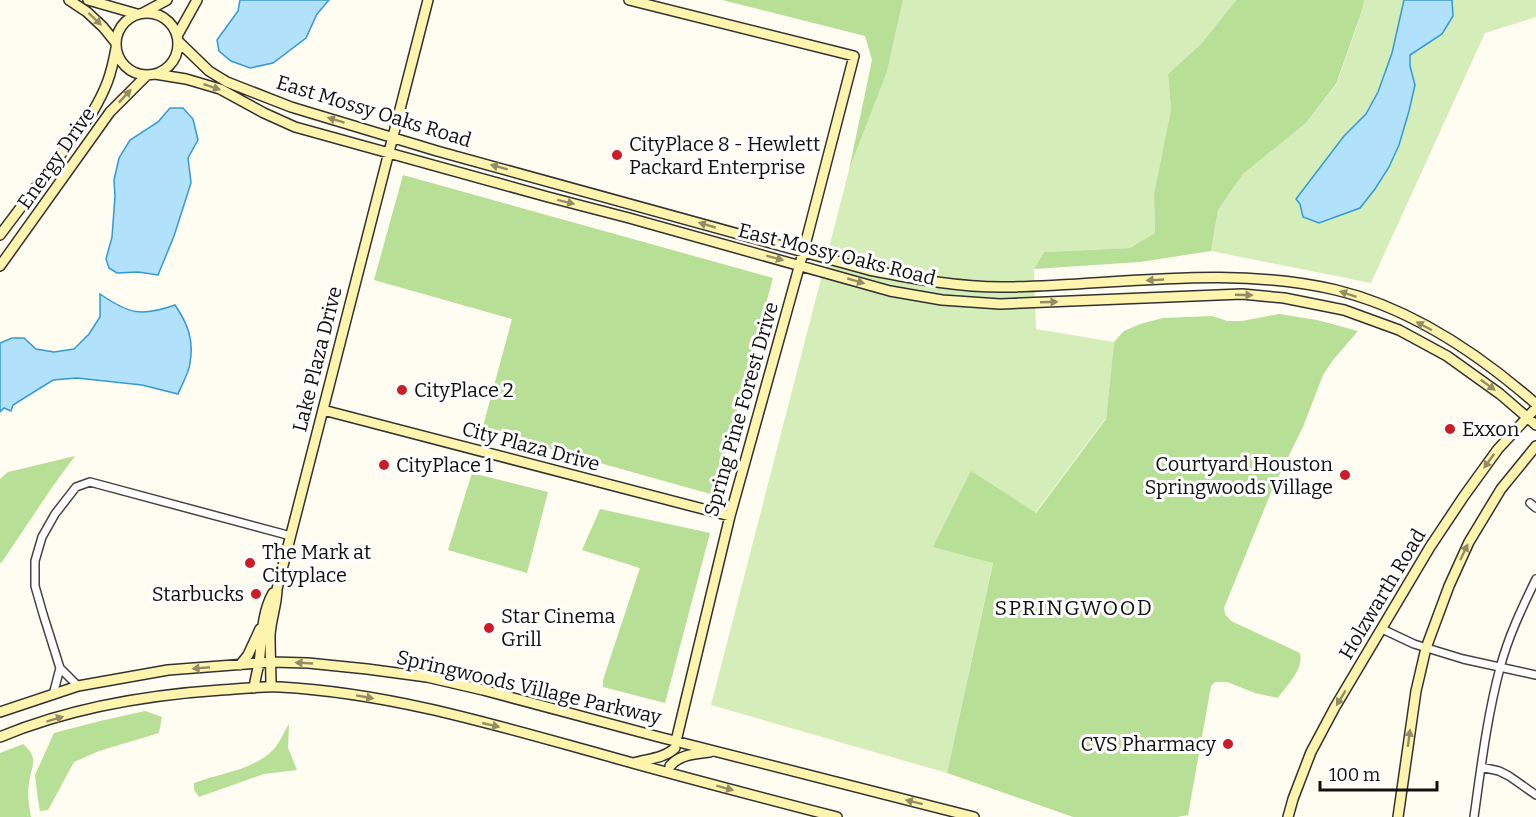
<svg xmlns="http://www.w3.org/2000/svg" width="1536" height="817" font-family="Bitter,serif">
	<style>
		.green { fill: #d5edb8 }
		.forest { fill: #b8df96 }
		.water { fill: #b2e1fb; stroke: #3499d7; stroke-width: 1.5 }
		.lines { fill: none; stroke-linecap: round; stroke-linejoin: round }
		.street-casing { stroke: #434343; stroke-width: 10 }
		.secondary-casing { stroke: #323232; stroke-width: 12 }
		.street { stroke: #fff; stroke-width: 7 }
		.secondary { stroke: #fff4ad; stroke-width: 9 }
		.oneway { fill: #938d66 }
		.poi-dot { fill: #cb1c28; stroke: #fff; stroke-width: 2 }
		.labels { text-anchor: middle; stroke-width: 6; stroke-linejoin: round; paint-order: stroke }
		.street-label { font-size: 20px; fill: #101010; stroke: #fff }
		.poi-label { font-size: 20px; fill: #101010; stroke: #fff; text-anchor: start }
		.neighbourhood-label { font-size: 21px; letter-spacing: 1.5px; fill: #101010; stroke: #fff }
	</style>
	<rect width="100%" height="100%" fill="#fffcf2"/>
	<path class="green" d="M903 0H1236L1202 43 1168 74 1171 109 1154 194 1155 233 1130 248 1044 252 1034 269 1036 329 1114 342 1106 418 1035 513 933 546 993 562 947 773 711 705 849 170 887 72Z
		M1364 0H1536V17L1485 33 1371 283 1211 251 1218 210 1243 174 1306 123 1336 85 1363 9Z"/>
	<path class="forest" d="M722 0H903L887 72 849 170 872 60 865 36Z
		M1236 0H1364L1363 8 1336 84 1306 123 1243 174 1218 210 1211 251 1140 262 1034 269 1044 252 1130 248 1155 233 1154 194 1171 109 1168 74 1202 43Z
		M403 175 773 278 714 495 482 430 512 319 374 280Z
		M1279 314 1317 320 1358 331 1333 360 1323 375 1303 427 1272 490 1224 608 1225 614 1231 621 1300 653C1304 669 1287 685 1278 698L1255 693 1227 682H1215L1211 686 1188 815 1177 817H1073L947 773 993 563 933 547 971 471 1036 513 1106 419 1114 342 1124 331 1140 324 1163 318 1212 316 1227 321H1242Z
		M75 456 53 486 2 562 0 563V479L8 472Z
		M472 473 548 492 527 573 448 550Z
		M600 509 710 533 665 703 603 687V680L640 568 582 550Z
		M145 711 162 717 159 733 99 751 74 762 48 810 40 811 38 800 35 775 54 733 100 721Z
		M289 724 288 748 297 770 264 774 199 797 194 790V783C220 773 254 770 274 749 280 742 284 732 289 724Z
		M23 744C40 758 31 766 29 783 27 795 29 806 31 817H0V753Z"/>
	<path class="water" d="M240 0H329L317 14 306 38 273 63 250 68 231 61 219 51 217 40 238 11Z
		M1404 0H1452L1453 16 1442 34 1410 55V66L1415 85 1409 111 1399 145 1389 167 1375 189 1360 208 1319 223 1303 217 1300 204 1296 199 1344 136 1366 114 1378 92 1392 53Z
		M170 108H183L193 119 198 140 188 158 191 183 174 236 158 275 138 272 117 273 109 268 106 259 112 237 115 196 114 180 119 158 130 140 158 122Z
		M100 294C129 314 141 317 175 305 188 324 194 340 190 363 189 373 182 384 178 394L142 385 77 378 53 380 13 405 11 411 4 408 0 412V343L12 338H24L36 349 54 352 74 349 89 334 100 317Z"/>
	<g class="lines">
		<g class="street-casing">
			<path id="street" d="M1530 503 1536 508
				M1382 629 1414 644 1463 659 1536 675
				M78 686 60 668 43 614 35 586V561L42 537 55 514 76 487 90 482 291 536
				M53 695 60 668
				M1481 767 1499 771 1509 776 1536 795
				M1474 817C1481 767 1487 717 1500 668 1508 637 1522 608 1536 579"/>
		</g>
		<g class="secondary-casing">
			<path id="secondary" d="M69 0 87 12 103 27 116 43
				M88 0 137 14
				M629 0 854 56 803 253 730 516 676 741
				M116 44a31 31 0 1 1 62 0a31 31 0 1 1-62 0Z
				M143 13 167 0
				M177 36 197 0
				M178 41 209 71 227 82 291 107 437 151 869 270C915 279 962 288 1009 287 1117 285 1229 265 1336 290 1411 308 1479 354 1536 404
				M155 74 186 79 220 89 264 113 295 127 548 197 629 218 890 291 942 300 1000 304 1242 294 1284 298 1344 310 1399 330 1447 356 1500 394 1536 425
				M0 235 92 113C106 89 111 76 116 48
				M0 266 110 112 147 75
				M323 410 730 516
				M240 665 248 655 260 629
				M271 687C271 670 270 652 270 635 271 619 277 604 277 589L428 0
				M254 688C255 680 257 672 259 664 262 641 261 614 273 593
				M0 712 78 686 168 670 271 662 308 663 367 669 427 677 483 690 659 737 974 817
				M0 737C69 708 147 695 221 690 241 689 261 686 280 687 391 693 499 726 604 755 682 777 759 797 837 817
				M634 763C647 759 665 758 675 748
				M670 766C680 754 696 754 710 752
				M1288 817 1293 799 1311 752 1335 707 1430 547 1464 496 1498 449 1536 408
				M1398 817 1416 691 1426 648 1449 586 1469 542 1501 489 1536 446"/>
		</g>
		<use href="#street" class="street"/>
		<use href="#secondary" class="secondary"/>
	</g>
	<defs><path id="oneway-solid" d="M-6-.8H1V-3.2L6.5 0L1 3.2V.8H-6Z" transform="scale(1.5)"/></defs>
	<g class="oneway">
		<use href="#oneway-solid" transform="translate(95 19) rotate(43)"/>
		<use href="#oneway-solid" transform="translate(212 87) rotate(18)"/>
		<use href="#oneway-solid" transform="translate(125 96) rotate(-47)"/>
		<use href="#oneway-solid" transform="translate(336 120) rotate(-163)"/>
		<use href="#oneway-solid" transform="translate(499 167) rotate(-165)"/>
		<use href="#oneway-solid" transform="translate(566 202) rotate(14)"/>
		<use href="#oneway-solid" transform="translate(707 225) rotate(-164)"/>
		<use href="#oneway-solid" transform="translate(775 258) rotate(15)"/>
		<use href="#oneway-solid" transform="translate(1155 280) rotate(177)"/>
		<use href="#oneway-solid" transform="translate(856 281) rotate(16)"/>
		<use href="#oneway-solid" transform="translate(1348 294) rotate(-162)"/>
		<use href="#oneway-solid" transform="translate(1244 295) rotate(2)"/>
		<use href="#oneway-solid" transform="translate(1049 302) rotate(-2)"/>
		<use href="#oneway-solid" transform="translate(1424 326) rotate(-152)"/>
		<use href="#oneway-solid" transform="translate(1488 385) rotate(36)"/>
		<use href="#oneway-solid" transform="translate(1489 461) rotate(126)"/>
		<use href="#oneway-solid" transform="translate(1464 552) rotate(-65)"/>
		<use href="#oneway-solid" transform="translate(304 663) rotate(-177)"/>
		<use href="#oneway-solid" transform="translate(201 668) rotate(175)"/>
		<use href="#oneway-solid" transform="translate(365 697) rotate(10)"/>
		<use href="#oneway-solid" transform="translate(1341 698) rotate(121)"/>
		<use href="#oneway-solid" transform="translate(55 719) rotate(-17)"/>
		<use href="#oneway-solid" transform="translate(491 725) rotate(13)"/>
		<use href="#oneway-solid" transform="translate(1409 738) rotate(-82)"/>
		<use href="#oneway-solid" transform="translate(725 788) rotate(15)"/>
		<use href="#oneway-solid" transform="translate(914 802) rotate(-166)"/>
	</g>
	<g class="poi-dot">
		<circle cx="617" cy="155" r="6"/>
		<circle cx="402" cy="390" r="6"/>
		<circle cx="1450" cy="429" r="6"/>
		<circle cx="384" cy="465" r="6"/>
		<circle cx="1345" cy="475" r="6"/>
		<circle cx="250" cy="563" r="6"/>
		<circle cx="256" cy="594" r="6"/>
		<circle cx="489" cy="628" r="6"/>
		<circle cx="1228" cy="744" r="6"/>
	</g>
	<g class="labels">
		<g class="street-label">
			<text transform="translate(374 111) rotate(17)" y="7">East Mossy Oaks Road</text>
			<text transform="translate(56 158) rotate(-55)" y="7">Energy Drive</text>
			<text transform="translate(837 254) rotate(14)" y="7">East Mossy Oaks Road</text>
			<text transform="translate(317 359) rotate(-76)" y="7">Lake Plaza Drive</text>
			<text transform="translate(741 409) rotate(-74)" y="7">Spring Pine Forest Drive</text>
			<text transform="translate(531 446) rotate(15)" y="7">City Plaza Drive</text>
			<text transform="translate(1382 594) rotate(-59)" y="7">Holzwarth Road</text>
			<text transform="translate(529 687) rotate(13)" y="7">Springwoods Village Parkway</text>
		</g>
		<g class="poi-label">
			<text x="629" y="151">CityPlace 8 - Hewlett<tspan x="629" dy="23">Packard Enterprise</tspan></text>
			<text x="414" y="397">CityPlace 2</text>
			<text x="1462" y="436">Exxon</text>
			<text x="1333" y="471" text-anchor="end">Courtyard Houston<tspan x="1333" dy="23">Springwoods Village</tspan></text>
			<text x="396" y="472">CityPlace 1</text>
			<text x="262" y="559">The Mark at<tspan x="262" dy="23">Cityplace</tspan></text>
			<text x="244" y="601" text-anchor="end">Starbucks</text>
			<text x="501" y="623">Star Cinema<tspan x="501" dy="23">Grill</tspan></text>
			<text x="1216" y="751" text-anchor="end">CVS Pharmacy</text>
		</g>
		<g class="neighbourhood-label">
			<text x="1074" y="615">SPRINGWOOD</text>
		</g>
	</g>
	<path d="M1320 781v9h117v-9" fill="none" stroke="#101010" stroke-width="3"/>
	<text x="1329" y="781" font-size="18" fill="#101010" stroke="#ffffff" stroke-width="4.5" paint-order="stroke">100 m</text>
</svg>
